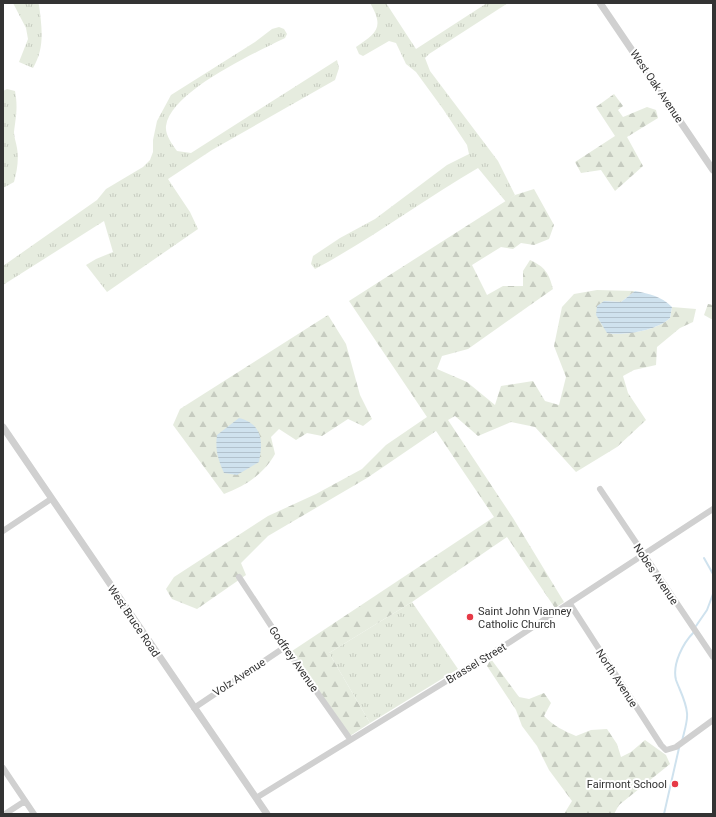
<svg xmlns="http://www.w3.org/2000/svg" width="716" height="817" font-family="Roboto,sans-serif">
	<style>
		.grass { fill: url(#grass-tufts) }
		.forest { fill: url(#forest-firs) }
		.water { fill: url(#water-rules) }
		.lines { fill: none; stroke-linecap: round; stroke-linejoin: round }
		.stream { stroke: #cfe2ee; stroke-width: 2 }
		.minor { stroke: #d0d0d0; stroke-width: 6 }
		.tertiary { stroke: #d0d0d0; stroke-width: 7 }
		.poi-dot { fill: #e63946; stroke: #fff; stroke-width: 1.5 }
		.labels { text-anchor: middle; stroke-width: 4; stroke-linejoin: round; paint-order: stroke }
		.street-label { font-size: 11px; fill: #333; stroke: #fff }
		.poi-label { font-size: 11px; fill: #333; stroke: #fff; text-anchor: start }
	</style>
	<defs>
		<pattern id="grass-tufts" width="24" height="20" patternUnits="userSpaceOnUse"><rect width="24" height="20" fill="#e6ecdf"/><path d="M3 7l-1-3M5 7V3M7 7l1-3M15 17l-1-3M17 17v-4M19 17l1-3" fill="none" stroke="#c6cbc0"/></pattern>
		<pattern id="forest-firs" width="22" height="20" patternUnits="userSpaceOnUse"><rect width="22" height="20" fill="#e6ecdf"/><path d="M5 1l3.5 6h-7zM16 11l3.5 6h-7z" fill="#c6cbc0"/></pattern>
		<pattern id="water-rules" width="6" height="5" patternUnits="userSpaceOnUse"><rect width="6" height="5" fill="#cfe2ee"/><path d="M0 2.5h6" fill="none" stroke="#b2c2cd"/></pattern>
	</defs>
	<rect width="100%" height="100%" fill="#fff"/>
	<path class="grass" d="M13 3H38L39 5C42 28 45 48 33 68L19 62 28 39 26 28Z
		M370 3H386L416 49 487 3H508L429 54 425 58 430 71 498 161 515 195 506 202 478 168C422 201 371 239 315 269L311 264 313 256 340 238 375 219 447 165 469 154 467 145 443 109 416 72 406 64 396 43 389 41 363 56 359 54 356 47C376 33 385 28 370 3Z
		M279 27 284 29 287 34 285 38C255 53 171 91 166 126 165 135 172 144 177 151L191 153 337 60 339 68 335 80 212 150 168 179 190 212 198 229 107 292 86 265 96 259 113 252 104 221 3 285V266L97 200 106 189 143 167 150 160 153 152V140L157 121 171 95 255 42 272 29Z
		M7 89 15 91C18 107 16 116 14 132 14 137 16 142 17 148 19 159 17 171 14 182L3 188V91Z
		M412 602 458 669 370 723 329 653Z"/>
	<path class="forest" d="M614 94 623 106 618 110 623 117 647 107 656 110 658 118 627 137 643 166 615 191 601 170 581 173 575 162 615 136 596 107Z
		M534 189 554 225 549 239 534 245 521 243 513 249 501 247 472 265 487 295 503 286H523V271L530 260C545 267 549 273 553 289L468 349 442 356 437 369 467 382 495 405 501 386 533 381 545 401 559 405 566 377 554 346 562 307 574 294 597 290 635 291 621 302 604 301 607 333C624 336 656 331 670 318L672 307 696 309 693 322 680 328 657 347 656 365 634 370 623 376 628 393 646 420 617 447 576 472 535 427 511 422 478 436 455 416 448 420 513 518 564 602 555 608 507 537 412 602 329 653 370 723 350 736 292 651 494 517 436 431 367 478 268 536 241 563 246 575 197 609 172 599 166 589 174 577 268 516 316 494 362 469 386 445 427 417 349 301 515 195Z
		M708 304 713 305V320L704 315Z
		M328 315 346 344 360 395 372 419 363 426 348 419 322 436 307 433 296 440 279 429 271 437 275 454C263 475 246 485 224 494L173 425 180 409Z
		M491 659 519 697 529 699 544 693 551 703 544 716C554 726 564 731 576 736L591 730 607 729 617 744 621 757 631 752 645 740 666 755 670 764 619 805 614 814H564L572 801 549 770 537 746 522 726 516 710 487 666Z"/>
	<path class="water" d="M635 291C650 294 661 296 672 307L670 318C656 331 624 336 607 333L596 315 597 306 604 301 621 302Z
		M239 418C263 424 263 442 259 462L237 475 224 473C218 459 215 450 217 435Z"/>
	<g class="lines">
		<path class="stream" d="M704 558 713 574
			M696 626 707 610 713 594
			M682 741C684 732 688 721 687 713 686 701 680 691 676 680 672 664 683 643 694 632
			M664 814 679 748"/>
		<path class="minor" d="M600 489 713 657
			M3 531 51 499
			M239 577 285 647 350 739
			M570 604 661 745 666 750 676 747 713 720
			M194 708 285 647
			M3 768 34 814
			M256 798 510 642 713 509
			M5 814 25 801"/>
		<path class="tertiary" d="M600 3 713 170
			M3 427 267 814"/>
	</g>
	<g class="poi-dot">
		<circle cx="470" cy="617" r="4"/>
		<circle cx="675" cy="784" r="4"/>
	</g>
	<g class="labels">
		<g class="street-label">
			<text transform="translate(657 86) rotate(56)" y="4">West Oak Avenue</text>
			<text transform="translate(656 574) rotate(56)" y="4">Nobes Avenue</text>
			<text transform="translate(134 621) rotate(56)" y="4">West Bruce Road</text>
			<text transform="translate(294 659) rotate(55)" y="4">Godfrey Avenue</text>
			<text transform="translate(476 663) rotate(-31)" y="4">Brassel Street</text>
			<text transform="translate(239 677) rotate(-33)" y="4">Volz Avenue</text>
			<text transform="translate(617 678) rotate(57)" y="4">North Avenue</text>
		</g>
		<g class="poi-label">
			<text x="478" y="615">Saint John Vianney<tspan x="478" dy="13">Catholic Church</tspan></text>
			<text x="667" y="788" text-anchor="end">Fairmont School</text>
		</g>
	</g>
	<rect width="716" height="817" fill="none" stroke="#333333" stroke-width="8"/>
</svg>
